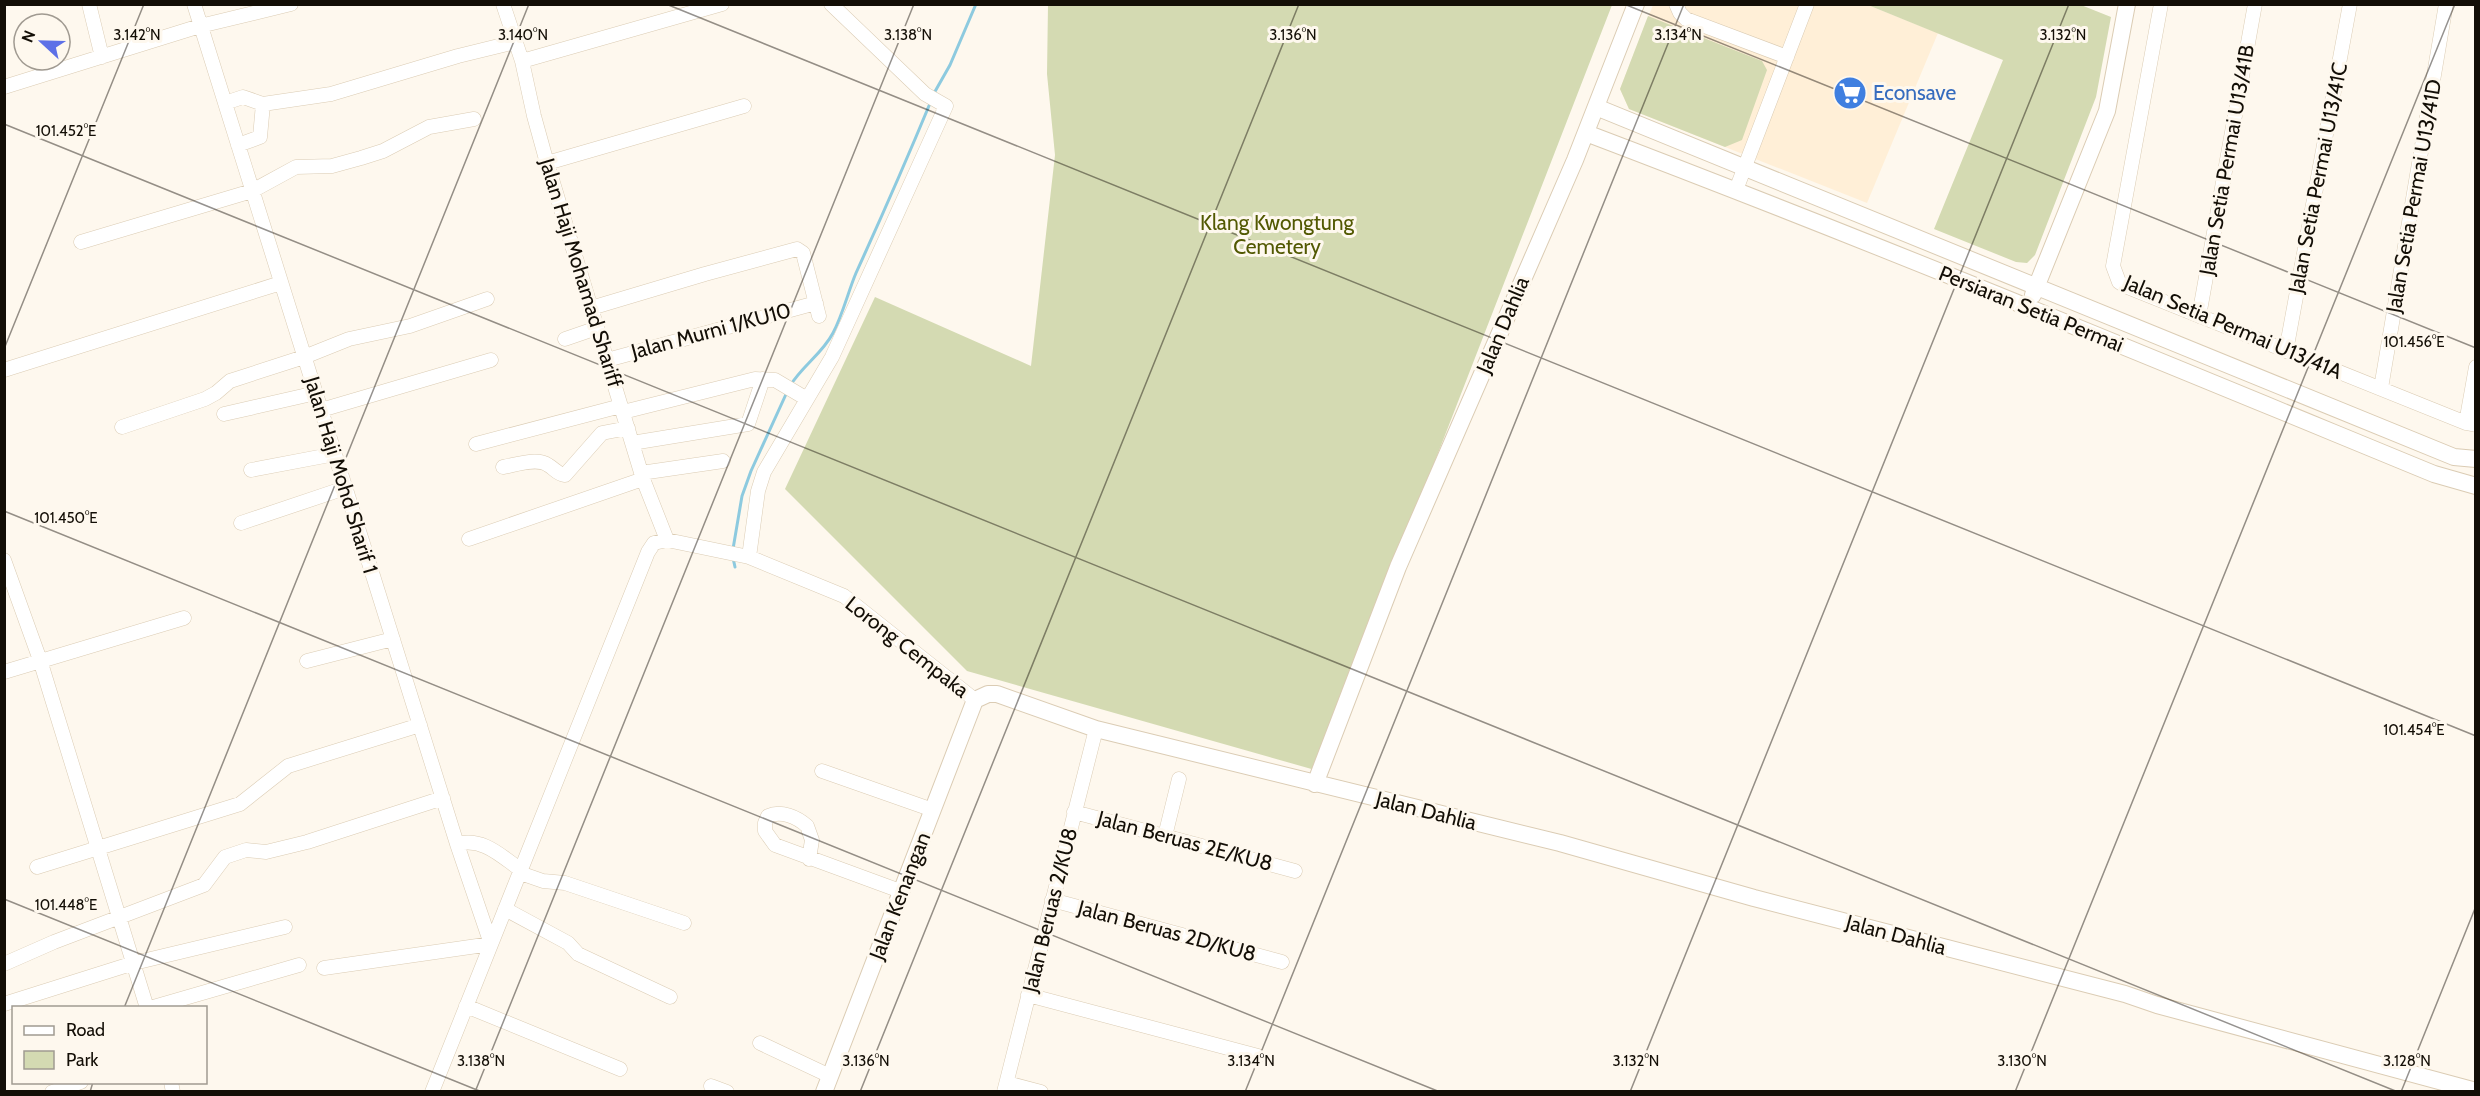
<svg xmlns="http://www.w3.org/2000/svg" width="2480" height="1096" font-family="Cabin,sans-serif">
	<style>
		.built { fill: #ffefd7 }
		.green { fill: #d4dab2 }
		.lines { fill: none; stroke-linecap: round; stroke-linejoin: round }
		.stream { stroke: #8dcadf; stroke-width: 3 }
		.minor-casing { stroke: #dbccb4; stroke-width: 15 }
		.tertiary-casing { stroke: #dbccb4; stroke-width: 18 }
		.minor { stroke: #fff; stroke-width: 14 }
		.tertiary { stroke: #fff; stroke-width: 16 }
		.ticks { fill: none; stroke: #130e06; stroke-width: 1.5; stroke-opacity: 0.45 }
		.labels { text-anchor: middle; stroke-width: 6; stroke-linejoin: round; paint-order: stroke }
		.shop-label { font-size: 21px; fill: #366cbe; stroke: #fef8ee; text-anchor: start }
		.street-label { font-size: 21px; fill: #130e06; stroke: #fef8ee }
		.park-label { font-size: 21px; fill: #525902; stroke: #fef8ee }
		.ticks-label { font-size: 15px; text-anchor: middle; fill: #130e06; stroke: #fef8ee; stroke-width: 6; stroke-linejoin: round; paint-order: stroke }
	</style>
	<rect width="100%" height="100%" fill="#fef8ee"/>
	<path class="built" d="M1653 5H1868L1938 33 1867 203 1629 109 1620 89Z"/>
	<path class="green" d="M1048 5H1612L1315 770 967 671 785 489 875 297 1031 366 1055 155 1047 74Z
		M1868 5H2081L2111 17 2096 97 2035 255 2027 263 2016 262 1934 229 2003 60Z
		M1648 16 1762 61 1767 70 1742 140 1725 147 1629 109 1620 89Z"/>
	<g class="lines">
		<path class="stream" d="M933 95 950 65 976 4
			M790 386C802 366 822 354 833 333 843 314 848 292 856 273 882 216 907 159 931 101
			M733 549 742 496 751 471 787 392
			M733 558 735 567"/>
		<g class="minor-casing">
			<path id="minor" d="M89 4 102 57
				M194 4 457 844 491 944 324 968
				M503 4 522 61 534 116 547 163 643 479 667 540
				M1676 4 1680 13 1686 19 1787 57
				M2161 4 2113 266 2119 282 2125 286 2466 423 2476 425
				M522 61 722 4
				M4 87 200 26 291 4
				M225 103 243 97 263 104 331 94 458 56 515 42
				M238 145 260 137 263 104
				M547 163 744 106
				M1736 190 1807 4
				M81 242 252 191 296 167 332 166 361 158 383 151 429 127 474 119
				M591 308 705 274 797 249 803 253 819 316
				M2199 316 2255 4
				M565 339 597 328
				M2286 351 2350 4
				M607 360 816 303
				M4 370 281 283
				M2381 388 2446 4
				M321 410 491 360
				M623 412 755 379 775 380 807 399
				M224 414 316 393
				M2466 423 2476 367
				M122 427 205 399 216 393 230 381 304 357 349 339 410 326 487 299
				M632 443 748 424 763 379
				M476 444 621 406
				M503 467C515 465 537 457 548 465 555 469 557 474 565 475L602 433 628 428
				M251 470 335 454
				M641 473 723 461
				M241 523 345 488
				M469 539 643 479
				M749 557 758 491 764 472 832 357 946 106 925 94 831 4
				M4 560 40 660 147 1008
				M307 661 393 639
				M4 672 184 618
				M822 771 933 810
				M1074 812 1295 871
				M1165 836 1179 779
				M457 844C483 837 501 856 521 870
				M809 859 812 840 807 826C797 817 781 810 768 816L765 823V831L775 845 903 892
				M37 867 240 804 288 766 420 725
				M520 873 543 881 565 883 684 923
				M1052 900 1282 962
				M505 909 568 943 578 954 670 997
				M4 964 54 942 204 885 225 857 246 850 266 852 307 842 443 798
				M1028 995 1258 1056
				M4 1004 134 963 285 927
				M466 1006 620 1069
				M150 1008 299 965
				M760 1043 830 1076
				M171 1082 173 1092
				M1007 1083 1041 1092
				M711 1086 727 1092
				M52 1092 81 1082
				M432 1092 648 552 654 543 667 540 749 557 844 596 975 700
				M1004 1092 1096 729"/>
		</g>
		<g class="tertiary-casing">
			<path id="tertiary" d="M1596 107 2454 457 2476 459
				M1586 133C1871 241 2152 358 2434 474L2476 486
				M2033 295 2107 111 2127 4
				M1315 784 1398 567 1575 160 1636 4
				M824 1092 975 700 988 694H997L1096 729 1560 843 1754 898 2125 994 2157 1005 2476 1091"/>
		</g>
		<use href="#minor" class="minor"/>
		<use href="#tertiary" class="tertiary"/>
	</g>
	<path class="ticks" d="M666 4 2476 736M1624 4 2476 348M4 124 2398 1092M4 349 144 4M4 511 1440 1092M4 899 482 1092M124 1008 529 4M90 1092 93 1082M475 1092 914 4M860 1092 1299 4M1245 1092 1684 4M1630 1092 2069 4M2015 1092 2455 4M2401 1092 2476 906"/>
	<defs>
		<g id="supermarket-disc" transform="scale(1.725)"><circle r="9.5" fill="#3f7fe0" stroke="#fef8ee"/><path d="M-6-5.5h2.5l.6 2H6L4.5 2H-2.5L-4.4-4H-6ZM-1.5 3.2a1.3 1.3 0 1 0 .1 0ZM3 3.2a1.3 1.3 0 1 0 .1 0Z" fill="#fff"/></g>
	</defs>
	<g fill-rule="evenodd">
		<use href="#supermarket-disc" x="1850" y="93"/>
	</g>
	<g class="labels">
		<g class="shop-label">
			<text x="1873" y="100">Econsave</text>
		</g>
		<g class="street-label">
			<text transform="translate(2227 160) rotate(-80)" y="7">Jalan Setia Permai U13/41B</text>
			<text transform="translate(2318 178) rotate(-79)" y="7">Jalan Setia Permai U13/41C</text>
			<text transform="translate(2414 196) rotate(-80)" y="7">Jalan Setia Permai U13/41D</text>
			<text transform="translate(581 273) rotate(73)" y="7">Jalan Haji Mohamad Shariff</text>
			<text transform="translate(2031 309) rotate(22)" y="7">Persiaran Setia Permai</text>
			<text transform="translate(1503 325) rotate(-67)" y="7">Jalan Dahlia</text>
			<text transform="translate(2233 327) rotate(23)" y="7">Jalan Setia Permai U13/41A</text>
			<text transform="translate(711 331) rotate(-15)" y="7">Jalan Murni 1/KU10</text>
			<text transform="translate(341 475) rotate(73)" y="7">Jalan Haji Mohd Sharif 1</text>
			<text transform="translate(907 647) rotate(38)" y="7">Lorong Cempaka</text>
			<text transform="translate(1426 811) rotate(14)" y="7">Jalan Dahlia</text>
			<text transform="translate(1185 841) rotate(15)" y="7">Jalan Beruas 2E/KU8</text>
			<text transform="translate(900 896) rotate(-69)" y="7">Jalan Kenangan</text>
			<text transform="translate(1050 910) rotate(-76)" y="7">Jalan Beruas 2/KU8</text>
			<text transform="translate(1167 931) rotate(15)" y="7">Jalan Beruas 2D/KU8</text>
			<text transform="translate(1896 935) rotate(15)" y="7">Jalan Dahlia</text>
		</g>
		<g class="park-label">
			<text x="1277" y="230">Klang Kwongtung<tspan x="1277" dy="24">Cemetery</tspan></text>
		</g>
	</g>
	<g class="ticks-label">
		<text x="137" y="40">3.142°N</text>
		<text x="523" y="40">3.140°N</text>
		<text x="908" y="40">3.138°N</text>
		<text x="1293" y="40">3.136°N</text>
		<text x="1678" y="40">3.134°N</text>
		<text x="2063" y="40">3.132°N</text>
		<text x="66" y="136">101.452°E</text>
		<text x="2414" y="347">101.456°E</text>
		<text x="66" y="523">101.450°E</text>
		<text x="2414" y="735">101.454°E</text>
		<text x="66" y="910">101.448°E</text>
		<text x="481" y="1066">3.138°N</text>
		<text x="866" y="1066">3.136°N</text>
		<text x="1251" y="1066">3.134°N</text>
		<text x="1636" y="1066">3.132°N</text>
		<text x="2022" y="1066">3.130°N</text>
		<text x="2407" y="1066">3.128°N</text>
	</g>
	<rect width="2480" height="1096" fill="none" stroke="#130e06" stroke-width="12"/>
	<rect x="12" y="1006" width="195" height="78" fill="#fef8ee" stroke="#a09a91" stroke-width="1.5"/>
	<rect x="24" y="1026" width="30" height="9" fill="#ffffff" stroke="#a09a91" stroke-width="1.5"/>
	<text x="66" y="1036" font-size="18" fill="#130e06">Road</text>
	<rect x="24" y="1051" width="30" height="18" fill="#d4dab2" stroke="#a09a91" stroke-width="1.5"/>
	<text x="66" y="1066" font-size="18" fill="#130e06">Park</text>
	<g transform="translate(42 42) rotate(292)"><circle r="28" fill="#fef8ee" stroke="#a09a91" stroke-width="1.5"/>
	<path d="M0-4.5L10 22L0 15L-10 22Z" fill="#5d70e7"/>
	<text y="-9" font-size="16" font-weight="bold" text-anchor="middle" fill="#130e06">N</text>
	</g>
</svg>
